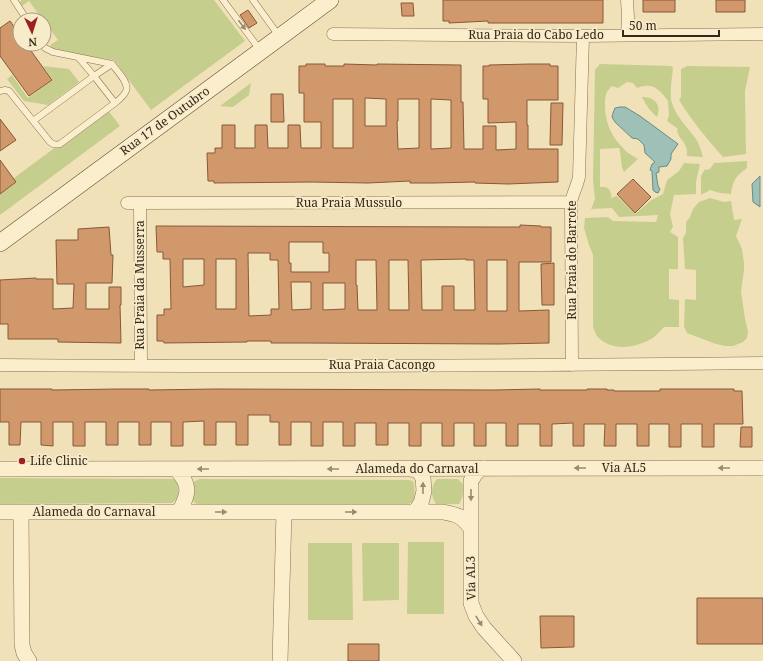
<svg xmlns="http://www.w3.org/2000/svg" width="763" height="661" font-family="'Noto Serif',serif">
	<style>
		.green { fill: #c6ce8d }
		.water { fill: #9ec0b7; stroke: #668e84 }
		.building { fill: #d1986c; stroke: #885938; fill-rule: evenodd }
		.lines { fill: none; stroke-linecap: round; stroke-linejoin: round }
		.service-casing { stroke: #887053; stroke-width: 7 }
		.minor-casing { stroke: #887053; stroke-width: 13 }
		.tertiary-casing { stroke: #887053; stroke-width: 16 }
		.secondary-casing { stroke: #695137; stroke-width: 18 }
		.service { stroke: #fbeecd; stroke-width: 6 }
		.minor { stroke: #fbeecd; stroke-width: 12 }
		.tertiary { stroke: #fbeecd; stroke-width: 15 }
		.secondary { stroke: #fbeecd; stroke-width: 17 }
		.oneway { fill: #988a73 }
		.poi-dot { fill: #9a211f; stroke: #f7ebc9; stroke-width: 1.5 }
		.labels { text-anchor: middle; stroke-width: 3.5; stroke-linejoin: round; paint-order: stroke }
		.street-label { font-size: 12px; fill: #352719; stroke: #f7ebc9 }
		.poi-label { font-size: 12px; fill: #352719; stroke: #f7ebc9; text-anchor: start }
	</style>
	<rect width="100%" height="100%" fill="#f0e1b9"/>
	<path class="green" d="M21 0H214L245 41 151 110 114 60 54 51 50 45 58 40 44 21V20H43L29 1 22 6 20 3Z
		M600 64 671 66 673 68C672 78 670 89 671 99 673 113 688 128 696 139 700 145 701 151 703 157L687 156C687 148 687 147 682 140 680 138 678 134 677 131L678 129 667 121 669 115 668 101C659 89 653 82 637 88L633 83 627 82 618 88 612 86C605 92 605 97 605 106 605 123 612 138 625 150 628 154 634 156 638 159L624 172C620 166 622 156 619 148L600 149V187C602 187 603 187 605 187 610 188 612 194 611 198L617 196 635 214 650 201 663 194 667 180 679 171 684 163 700 164 696 182V194L674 195 670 214 673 227 670 232 678 237V269H669V299L679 300V327H664C661 330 657 335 653 338 638 347 615 352 600 339 596 336 594 330 593 326V255L589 245 584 228 585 218 608 217 613 221 656 222 658 215 619 217 612 208 591 209 595 199 593 180 595 70Z
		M43 66 69 69 79 82 48 105 24 101 7 79 12 75 28 98 53 80Z
		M687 66 750 67 745 91 746 154 723 157C707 139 692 121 679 100L681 97V69Z
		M251 83 249 95 233 107 220 106Z
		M642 97C654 97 662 104 657 117 650 111 646 105 642 97Z
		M107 109 120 126 0 215V184L10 181Z
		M747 161V168C736 176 733 180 731 194L720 193 710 190 701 195V176L705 169 706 170 710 169 714 163Z
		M710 198 724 202 731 201 734 220 742 219 736 236 742 249 744 263V271L741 291 745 319 748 331 747 338 743 342 733 346H725L716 344 687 333 684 327 685 299 696 300V270L685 269 683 238 686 233V222L690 217 693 209 699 202Z
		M0 478 173 479 177 481C179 488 180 499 172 503L0 504Z
		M200 479 409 480 413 481C415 488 415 496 413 502L408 504 199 505 195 503 192 499V484L195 481Z
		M437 479H458L463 484C464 492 463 497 459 504H436C431 496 430 487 437 479Z
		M408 542H444V614H407Z
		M308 543H352L353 620H308Z
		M362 543H399V600L363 601Z"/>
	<path class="water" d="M620 107H625L640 116 678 144 671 154V159L667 166 659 167V172L656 173 658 186 660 189 658 193 655 192 653 190 652 171 650 170 652 164 655 162 645 153 644 145 638 139 632 138 615 122 612 117 613 113 615 108Z
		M760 176V207L753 202 752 184Z"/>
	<path class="building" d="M443 0H603V23H488V21L449 23V21H443Z
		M643 0H675V12H643Z
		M716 0H745V12H716Z
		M401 3H413L414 16H402Z
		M248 10 257 23 249 28 240 15Z
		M10 21 20 35V44H26L52 80 29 96 0 56V28Z
		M306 64H325V66H344V64L377 65V64L461 65V102H463L464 149H483V126H496V150L516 149V122L488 123V99H483V66H489V65L530 64H550V66H558V100H527V125H528V149H558V182L508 184 475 183V182L434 183H410V181L368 183 312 182 214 183V181H208L207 153H215V148H222V125H235V148H255V125H267L268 148H288V125H300L301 148H321V122H304V93H299V66H306ZM365 98 386 99V126H365ZM333 99H353V148H333ZM398 99H419V148L398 149 397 121H398ZM431 99 451 100V148L431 149Z
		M271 94H283L284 122H271Z
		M551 103H563L562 145H550Z
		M0 119 16 140 0 151Z
		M0 160 16 182 0 194Z
		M633 179 651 197 635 213 617 194Z
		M520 225 541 226V227H551V262H519V311L549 310V343L499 344 304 343H271V341H247V342L164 343 163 341H157V315H164V309H171L170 259H163V252H157L156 226 492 227H520ZM289 242H323V253H329V272H291V263H289ZM248 253H270V260H278L279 309H271V315L249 316ZM183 259H204V285L183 287ZM216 259H236V309H216ZM466 259V260H474L475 310H454V286H442V310H422L421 260ZM356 260H376L377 310H358L357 285H356ZM389 260H408L409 310H389ZM487 260H507V311H487ZM291 282H311V309L292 310ZM323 283H345V309L323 310Z
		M109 227 111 255H113L112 283H86V309H109V287H121V305H120L121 343 58 342V339H8V324H0V280L36 278V279H53V309L73 308 74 284H57L56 240H78V229Z
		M554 263V305H542L541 264Z
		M0 389H52V390L117 389H149V390L215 389 494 390 540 389V390H587V389H607V390H614V391H660V389H734V391H742L743 424H714V447H702V424H681V447H669V424H649V446H637V424H616V446H604L605 424H584V446H573V423L552 424V446H540V424H518V446H506V423H486V446H474V423H454V446H442V423H421V446H409V423H388V445H376V423H355V446H343V422H323V446H311V422H291V445H279V422H270V415H248V445H236V422H216V445H204V421L183 422V446H171V422H151V445H139V422H118V445H106V422H85V446H73V422H53V446L41 445V422H21L20 445H9V422H0Z
		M741 427H752V447H740Z
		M697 598H763V644H697Z
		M540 616H574V647L541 648Z
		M348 644H379V661H348Z"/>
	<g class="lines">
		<g class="service-casing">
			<path id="service" d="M14 0 27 20
				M223 0 260 50
				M253 0 279 36
				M78 57 94 76 115 103
				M0 91 5 90 9 91 50 142C54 145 56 145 60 144L115 103C119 100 124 96 126 91 130 83 116 70 112 64L53 52 45 48 43 44
				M33 121 94 76 112 64"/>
		</g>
		<g class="minor-casing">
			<path id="minor" d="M627 0 628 17 627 35
				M333 34 583 36 763 34
				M127 203 571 202
				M140 204 141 366
				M0 365C254 367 509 366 763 363
				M572 365 571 202C573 193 577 186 579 177L583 36"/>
		</g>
		<g class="tertiary-casing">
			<path id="tertiary" d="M484 468C476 471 475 474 471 481V603L476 616 484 628 514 661
				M0 469 763 468
				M176 469C191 485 189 494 179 512
				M410 469 418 470 423 478 424 491 421 503 415 512
				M0 512H443C459 515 461 516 471 528
				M21 512 22 645 24 653 29 661
				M280 661 284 512"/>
		</g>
		<g class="secondary-casing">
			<path id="secondary" d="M0 243 330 0"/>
		</g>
		<use href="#service" class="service"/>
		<use href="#minor" class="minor"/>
		<use href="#tertiary" class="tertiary"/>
		<use href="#secondary" class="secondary"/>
	</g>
	<defs><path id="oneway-solid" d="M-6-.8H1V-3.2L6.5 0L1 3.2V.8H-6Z"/></defs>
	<g class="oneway">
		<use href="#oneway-solid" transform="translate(242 25) rotate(53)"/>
		<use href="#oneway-solid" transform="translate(580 468) rotate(180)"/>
		<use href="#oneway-solid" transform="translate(724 468) rotate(180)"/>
		<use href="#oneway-solid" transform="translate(203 469) rotate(180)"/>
		<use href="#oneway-solid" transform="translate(333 469) rotate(180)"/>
		<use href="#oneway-solid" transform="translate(423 488) rotate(-90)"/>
		<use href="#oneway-solid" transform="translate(471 495) rotate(90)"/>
		<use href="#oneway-solid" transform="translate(221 512)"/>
		<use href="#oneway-solid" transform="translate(351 512)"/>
		<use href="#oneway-solid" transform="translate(479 621) rotate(58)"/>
	</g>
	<circle class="poi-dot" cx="22" cy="461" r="4"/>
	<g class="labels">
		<g class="street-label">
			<text x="536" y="39">Rua Praia do Cabo Ledo</text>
			<text transform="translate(165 121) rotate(-36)" y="4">Rua 17 de Outubro</text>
			<text x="349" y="207">Rua Praia Mussulo</text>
			<text transform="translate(572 260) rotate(-90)" y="4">Rua Praia do Barrote</text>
			<text transform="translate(140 285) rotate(-90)" y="4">Rua Praia da Musserra</text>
			<text x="382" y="369">Rua Praia Cacongo</text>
			<text x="624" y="472">Via AL5</text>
			<text x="417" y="473">Alameda do Carnaval</text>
			<text x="94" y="516">Alameda do Carnaval</text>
			<text transform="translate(471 578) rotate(-91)" y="4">Via AL3</text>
		</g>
		<g class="poi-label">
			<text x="30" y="465">Life Clinic</text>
		</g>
	</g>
	<g transform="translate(32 32) rotate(176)"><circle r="19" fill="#f7ebc9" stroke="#a99d83"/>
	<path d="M0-3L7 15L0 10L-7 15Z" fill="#9a211f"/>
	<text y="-6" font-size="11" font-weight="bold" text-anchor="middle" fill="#352719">N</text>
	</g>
	<path d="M623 30v6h96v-6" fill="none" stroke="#352719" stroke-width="2"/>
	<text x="629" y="30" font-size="12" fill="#352719" stroke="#f7ebc9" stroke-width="3" paint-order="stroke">50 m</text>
</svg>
